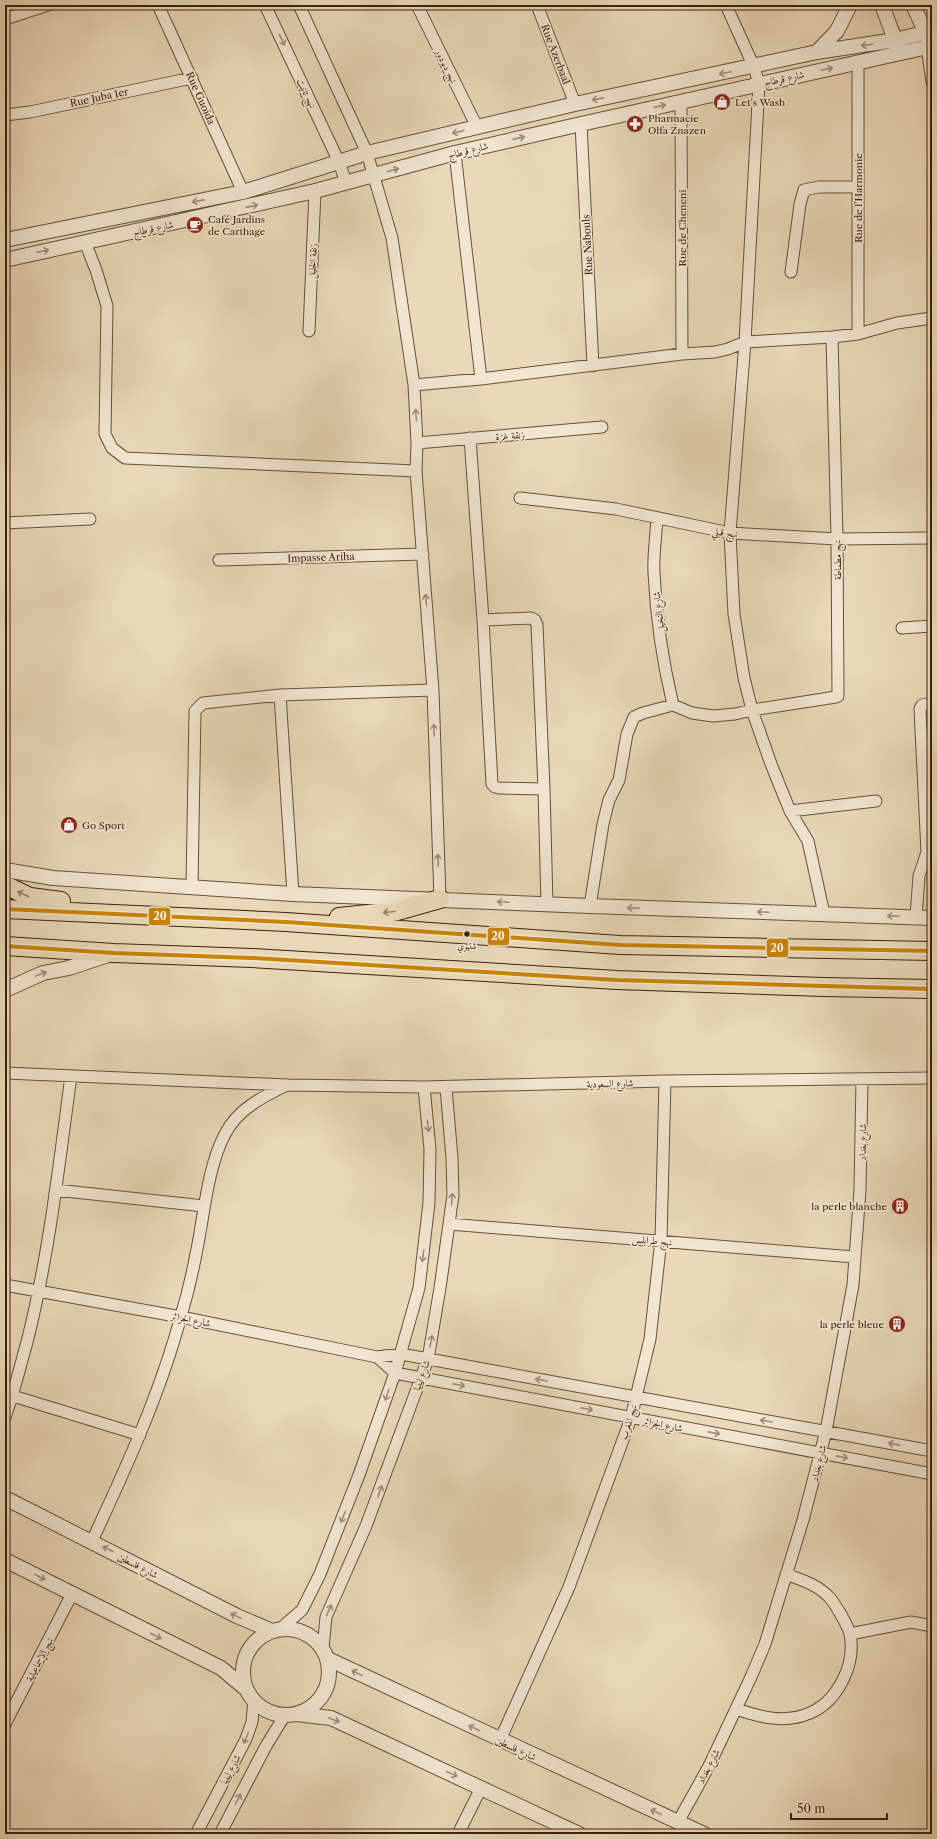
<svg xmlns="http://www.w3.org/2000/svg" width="937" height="1839" font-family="'Libre Caslon Text',Amiri,serif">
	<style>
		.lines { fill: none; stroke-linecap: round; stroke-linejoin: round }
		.minor-casing { stroke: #694d38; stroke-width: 13 }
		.tertiary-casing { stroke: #694d38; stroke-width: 16 }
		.trunk-casing { stroke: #3e1e0e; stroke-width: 20 }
		.minor { stroke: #f1e6d1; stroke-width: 11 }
		.tertiary { stroke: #f1e6d1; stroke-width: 14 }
		.trunk { stroke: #e9d9b8; stroke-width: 18 }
		.bus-1-casing { stroke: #f1e6d1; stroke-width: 7 }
		.bus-1 { stroke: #c98404; stroke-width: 4 }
		.oneway { stroke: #a08c79 }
		.oneway2 { stroke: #947c63 }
		.bus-dot { fill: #3e1e0e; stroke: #f1e6d1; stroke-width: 1.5 }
		.labels { text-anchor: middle; stroke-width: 3.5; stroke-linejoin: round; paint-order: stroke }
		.bus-label { font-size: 9px; fill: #3e1e0e; stroke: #f1e6d1 }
		.street-label { font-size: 10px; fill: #3e1e0e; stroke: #f1e6d1 }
		.poi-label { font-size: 10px; fill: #3e1e0e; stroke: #f1e6d1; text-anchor: start }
		.line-badge { stroke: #f1e6d1; stroke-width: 1.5 }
		.badge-label { font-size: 11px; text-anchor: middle; font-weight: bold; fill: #fff }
	</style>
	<rect width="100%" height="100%" fill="#e9d9b8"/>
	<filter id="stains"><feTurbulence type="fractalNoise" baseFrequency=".005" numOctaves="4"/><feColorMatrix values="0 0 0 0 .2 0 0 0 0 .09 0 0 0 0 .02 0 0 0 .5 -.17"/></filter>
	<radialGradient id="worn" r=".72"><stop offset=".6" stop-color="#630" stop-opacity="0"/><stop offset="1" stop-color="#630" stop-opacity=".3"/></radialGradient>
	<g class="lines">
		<g class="minor-casing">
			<path id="minor" d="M158 5 243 192
				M265 5 339 162 346 183
				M299 5 367 153 392 238 414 385 417 443 416 471 433 690 440 899
				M417 5 477 127
				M537 5 575 104
				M726 5 754 67 759 84 745 342 730 533 734 614 744 678 752 710 771 764 790 811 808 841 824 914
				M5 19 48 5
				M927 47 932 82
				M858 62V334
				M681 101 682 354
				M5 115 30 112 192 78
				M581 124 593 366
				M455 153 481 379
				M85 242 96 270 107 306 105 434 112 448 125 458 416 471
				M791 272 800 204 804 190 819 187H858
				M309 331 315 191
				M414 385 481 379 682 354 715 352 728 349 745 342 832 337 858 334 897 323 932 318
				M470 438 483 620 492 784 495 787 499 788 544 789
				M417 443 602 427
				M520 498 616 509 730 533 837 539 932 538
				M657 518C656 536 653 555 654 573 656 616 663 663 673 705
				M5 523 90 519
				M219 560 423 554
				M483 620 531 618 535 620 537 625 544 789 547 904
				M902 628 932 626
				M280 695 293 894
				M790 811 876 801
				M192 887 195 711 203 703 280 695 433 690
				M590 906 603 824 609 800 619 780 627 734 634 717 643 713 673 705 692 713 713 716 735 714 752 710 836 697 838 696 837 539 832 337
				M916 917 919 876 927 852 920 709 922 705 932 703
				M5 1073 288 1085 424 1087 665 1081 932 1078
				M56 1190 204 1206
				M449 1224 854 1257
				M5 1285 181 1317 377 1357 401 1354 932 1451
				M377 1357 395 1373 932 1474
				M13 1396 140 1435
				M5 1417C14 1393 20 1367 27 1342 49 1255 59 1165 71 1076
				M92 1541C126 1468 160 1394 181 1316 187 1296 192 1275 196 1254 204 1217 207 1168 225 1134 237 1110 262 1097 285 1086
				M280 1629 302 1610 320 1574 359 1475 395 1373 419 1288 429 1203 430 1149 424 1087
				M850 1634 911 1622 932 1626
				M323 1648 326 1617 366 1526 428 1359 440 1288 453 1195 452 1158 446 1088
				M736 1709C760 1717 785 1724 810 1713 838 1701 856 1664 850 1634 848 1626 835 1603 829 1597 818 1585 802 1580 786 1574
				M5 1724 72 1594
				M500 1740 569 1587 631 1418 650 1339 661 1240 665 1081
				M678 1822 709 1766 751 1677 765 1644 803 1520 826 1431 853 1285 860 1190 862 1079
				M196 1834 246 1739 252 1722 254 1700
				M220 1834 266 1746 285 1715
				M458 1834 481 1788
				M930 1834 932 1832"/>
		</g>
		<g class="tertiary-casing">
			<path id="tertiary" d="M882 5 898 48
				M913 5 929 40
				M817 52 837 31 850 5
				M5 240 243 192 367 153 575 104 817 52 895 40 932 31
				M5 260 315 191 455 153 581 124 932 46
				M5 870 53 878 293 894 590 906 932 918
				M5 990 43 973 69 968 108 955
				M5 1498 237 1616 272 1631
				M5 1560 221 1668 246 1689
				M243 1672a43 43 0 1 1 86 0a43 43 0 1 1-86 0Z
				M328 1659 704 1834
				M296 1714 331 1718 579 1834"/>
		</g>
		<g class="trunk-casing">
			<path id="trunk" d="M5 885 30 897 61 901
				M5 909 286 922 620 945 932 951
				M339 917 397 911 440 899
				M5 946 114 953 252 958 617 980 824 987 932 989"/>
		</g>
		<use href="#minor" class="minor"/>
		<use href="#tertiary" class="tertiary"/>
		<use href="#trunk" class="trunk"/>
		<g class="bus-1-casing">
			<path id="bus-1" d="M5 909 286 922 620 945 932 951
				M5 946 114 953 252 958 617 980 932 989"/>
		</g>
		<use href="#bus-1" class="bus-1"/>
	</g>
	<defs><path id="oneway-shaft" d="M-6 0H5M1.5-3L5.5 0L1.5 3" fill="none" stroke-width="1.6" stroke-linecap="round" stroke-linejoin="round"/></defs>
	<g class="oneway">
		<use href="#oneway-shaft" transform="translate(282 40) rotate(65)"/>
		<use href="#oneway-shaft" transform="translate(867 45) rotate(171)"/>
		<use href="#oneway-shaft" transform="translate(827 69) rotate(-12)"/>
		<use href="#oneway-shaft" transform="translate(725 73) rotate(168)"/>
		<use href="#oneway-shaft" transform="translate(598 99) rotate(168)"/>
		<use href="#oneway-shaft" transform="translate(660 106) rotate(-13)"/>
		<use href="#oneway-shaft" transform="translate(458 132) rotate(166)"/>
		<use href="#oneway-shaft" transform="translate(519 138) rotate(-13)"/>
		<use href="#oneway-shaft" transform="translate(393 170) rotate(-16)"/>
		<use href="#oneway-shaft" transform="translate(198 201) rotate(169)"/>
		<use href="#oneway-shaft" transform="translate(252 206) rotate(-13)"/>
		<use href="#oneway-shaft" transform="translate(43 251) rotate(-12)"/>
		<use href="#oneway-shaft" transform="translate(416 415) rotate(-94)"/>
		<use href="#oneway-shaft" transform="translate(426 600) rotate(-95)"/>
		<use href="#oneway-shaft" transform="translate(434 730) rotate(-91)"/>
		<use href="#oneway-shaft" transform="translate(438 860) rotate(-92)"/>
		<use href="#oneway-shaft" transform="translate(503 902) rotate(-177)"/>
		<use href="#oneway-shaft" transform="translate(633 908) rotate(-178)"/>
		<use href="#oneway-shaft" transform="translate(763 912) rotate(-178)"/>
		<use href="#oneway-shaft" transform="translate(893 916) rotate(-178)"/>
		<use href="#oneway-shaft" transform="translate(41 974) rotate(-19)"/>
		<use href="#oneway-shaft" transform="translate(428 1126) rotate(84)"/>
		<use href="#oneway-shaft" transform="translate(452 1199) rotate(-85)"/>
		<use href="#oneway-shaft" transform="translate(423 1256) rotate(97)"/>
		<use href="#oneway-shaft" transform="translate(431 1341) rotate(-80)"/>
		<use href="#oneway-shaft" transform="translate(541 1380) rotate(-170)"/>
		<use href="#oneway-shaft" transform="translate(459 1385) rotate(11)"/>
		<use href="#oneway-shaft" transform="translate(387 1395) rotate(109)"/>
		<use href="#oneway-shaft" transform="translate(587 1409) rotate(11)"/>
		<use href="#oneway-shaft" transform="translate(766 1421) rotate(-170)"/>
		<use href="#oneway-shaft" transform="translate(714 1433) rotate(11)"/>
		<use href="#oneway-shaft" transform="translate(894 1444) rotate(-169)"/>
		<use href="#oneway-shaft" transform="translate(842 1457) rotate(11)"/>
		<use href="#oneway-shaft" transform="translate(380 1491) rotate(-70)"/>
		<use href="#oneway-shaft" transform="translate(343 1517) rotate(112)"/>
		<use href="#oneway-shaft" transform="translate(108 1549) rotate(-153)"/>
		<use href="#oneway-shaft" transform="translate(40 1577) rotate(27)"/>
		<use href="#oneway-shaft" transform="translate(329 1610) rotate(-66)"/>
		<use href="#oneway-shaft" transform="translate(236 1616) rotate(-154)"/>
		<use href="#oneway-shaft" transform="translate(156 1636) rotate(27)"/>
		<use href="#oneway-shaft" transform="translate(357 1673) rotate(-154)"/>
		<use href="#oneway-shaft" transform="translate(334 1720) rotate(21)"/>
		<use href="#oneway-shaft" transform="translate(474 1728) rotate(-155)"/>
		<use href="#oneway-shaft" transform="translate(246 1738) rotate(113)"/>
		<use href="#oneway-shaft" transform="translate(452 1774) rotate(25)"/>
		<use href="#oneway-shaft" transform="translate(238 1799) rotate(-63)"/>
		<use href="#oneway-shaft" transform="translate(656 1812) rotate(-155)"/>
	</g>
	<g class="oneway2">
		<use href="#oneway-shaft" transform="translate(23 894) rotate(-155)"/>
		<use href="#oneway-shaft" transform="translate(389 912) rotate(175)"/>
	</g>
	<defs>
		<g id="shop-disc" transform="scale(0.9)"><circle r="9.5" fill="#8f2418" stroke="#f1e6d1"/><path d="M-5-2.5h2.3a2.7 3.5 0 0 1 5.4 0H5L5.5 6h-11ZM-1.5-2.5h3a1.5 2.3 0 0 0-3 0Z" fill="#fff"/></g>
		<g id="pharmacy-disc" transform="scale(0.9)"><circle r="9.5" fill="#8f2418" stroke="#f1e6d1"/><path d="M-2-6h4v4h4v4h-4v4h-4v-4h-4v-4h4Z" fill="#fff"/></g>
		<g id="cafe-disc" transform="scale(0.9)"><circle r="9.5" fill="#8f2418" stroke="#f1e6d1"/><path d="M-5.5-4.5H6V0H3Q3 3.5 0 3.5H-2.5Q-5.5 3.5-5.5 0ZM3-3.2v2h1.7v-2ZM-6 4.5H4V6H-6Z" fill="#fff"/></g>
		<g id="building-disc" transform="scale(0.9)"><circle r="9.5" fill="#8f2418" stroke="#f1e6d1"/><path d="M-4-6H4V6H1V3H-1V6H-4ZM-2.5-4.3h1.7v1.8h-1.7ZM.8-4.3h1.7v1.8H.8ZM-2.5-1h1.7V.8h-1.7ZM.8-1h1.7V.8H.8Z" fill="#fff"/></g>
	</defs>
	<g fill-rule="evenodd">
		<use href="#shop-disc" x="722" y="102"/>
		<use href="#pharmacy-disc" x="635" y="124"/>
		<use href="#cafe-disc" x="195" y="225"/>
		<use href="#shop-disc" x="69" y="825"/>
		<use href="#building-disc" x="900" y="1206"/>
		<use href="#building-disc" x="897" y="1324"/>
	</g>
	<circle class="bus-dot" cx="467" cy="934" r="3.5"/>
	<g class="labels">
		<g class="bus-label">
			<text x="467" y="949">شتيوي</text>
		</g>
		<g class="street-label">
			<text transform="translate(556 54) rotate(69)" y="4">Rue Azerbaal</text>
			<text transform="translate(447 66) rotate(64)" y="4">نهج ديودور</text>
			<text transform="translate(784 78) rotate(-12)" y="4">شارع قرطاج</text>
			<text transform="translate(307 93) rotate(65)" y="4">نهج تانيت</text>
			<text transform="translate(99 97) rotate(-12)" y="4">Rue Juba 1er</text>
			<text transform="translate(201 98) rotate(66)" y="4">Rue Guoida</text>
			<text transform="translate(468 150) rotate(-14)" y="4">شارع قرطاج</text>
			<text transform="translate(858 198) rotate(-90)" y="4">Rue de l'Harmonie</text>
			<text transform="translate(153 228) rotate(-12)" y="4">شارع قرطاج</text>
			<text transform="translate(682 228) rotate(-90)" y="4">Rue de Cheneni</text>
			<text transform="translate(587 245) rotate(-93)" y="4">Rue Nabouls</text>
			<text transform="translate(312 261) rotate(-87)" y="4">زنقة الخليل</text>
			<text transform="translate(510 435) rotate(-4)" y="4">زنقة غزة</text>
			<text transform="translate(725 532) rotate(7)" y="4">نهج قبلي</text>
			<text transform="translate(321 557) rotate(-2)" y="4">Impasse Ariha</text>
			<text transform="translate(837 560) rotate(-91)" y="4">نهج مطماطة</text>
			<text transform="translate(658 612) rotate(-97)" y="4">شارع النخيل</text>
			<text transform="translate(610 1083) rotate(-2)" y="4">شارع السعودية</text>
			<text transform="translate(862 1142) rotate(-89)" y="4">شارع بغداد</text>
			<text transform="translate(652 1240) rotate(5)" y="4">نهج طرابلس</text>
			<text transform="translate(191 1319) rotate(11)" y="4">شارع الجزائر</text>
			<text transform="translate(421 1375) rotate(-70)" y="4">شارع ليبيا</text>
			<text transform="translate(628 1422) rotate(-73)" y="4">نهج المغرب</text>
			<text transform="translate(663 1424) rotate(11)" y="4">شارع الجزائر</text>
			<text transform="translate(818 1463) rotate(-76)" y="4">شارع بغداد</text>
			<text transform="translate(138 1565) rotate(27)" y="4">شارع فلسطين</text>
			<text transform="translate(39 1659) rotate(-63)" y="4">نهج الإسماعيلية</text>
			<text transform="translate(516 1748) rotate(25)" y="4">شارع فلسطين</text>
			<text transform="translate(708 1766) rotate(-63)" y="4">شارع بغداد</text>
			<text transform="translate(230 1769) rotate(-62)" y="4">شارع ليبيا</text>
		</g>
		<g class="poi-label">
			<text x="735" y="106">Let's Wash</text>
			<text x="648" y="122">Pharmacie<tspan x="648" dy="12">Olfa Znazen</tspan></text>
			<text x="208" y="223">Café Jardins<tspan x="208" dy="12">de Carthage</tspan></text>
			<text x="82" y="829">Go Sport</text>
			<text x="887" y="1210" text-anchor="end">la perle blanche</text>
			<text x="884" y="1328" text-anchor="end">la perle bleue</text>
		</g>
	</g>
	<g class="line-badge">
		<rect x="148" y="907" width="23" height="19" rx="4" fill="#c98404"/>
		<rect x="487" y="927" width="23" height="19" rx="4" fill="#c98404"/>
		<rect x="766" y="938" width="23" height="20" rx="4" fill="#c98404"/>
	</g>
	<g class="badge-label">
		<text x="160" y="920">20</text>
		<text x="498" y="940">20</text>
		<text x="777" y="952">20</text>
	</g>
	<rect width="937" height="1839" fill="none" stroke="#e9d9b8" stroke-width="20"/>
	<rect x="6" y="6" width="925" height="1827" fill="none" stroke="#3e1e0e" stroke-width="2"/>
	<rect x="10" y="10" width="917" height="1819" fill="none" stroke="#3e1e0e"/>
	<path d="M791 1813v6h96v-6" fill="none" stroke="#3e1e0e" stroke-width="2"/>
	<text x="797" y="1813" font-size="12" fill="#3e1e0e" stroke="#f1e6d1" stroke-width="3" paint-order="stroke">50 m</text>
	<rect width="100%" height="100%" filter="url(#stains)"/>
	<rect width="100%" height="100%" fill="url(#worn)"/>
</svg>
